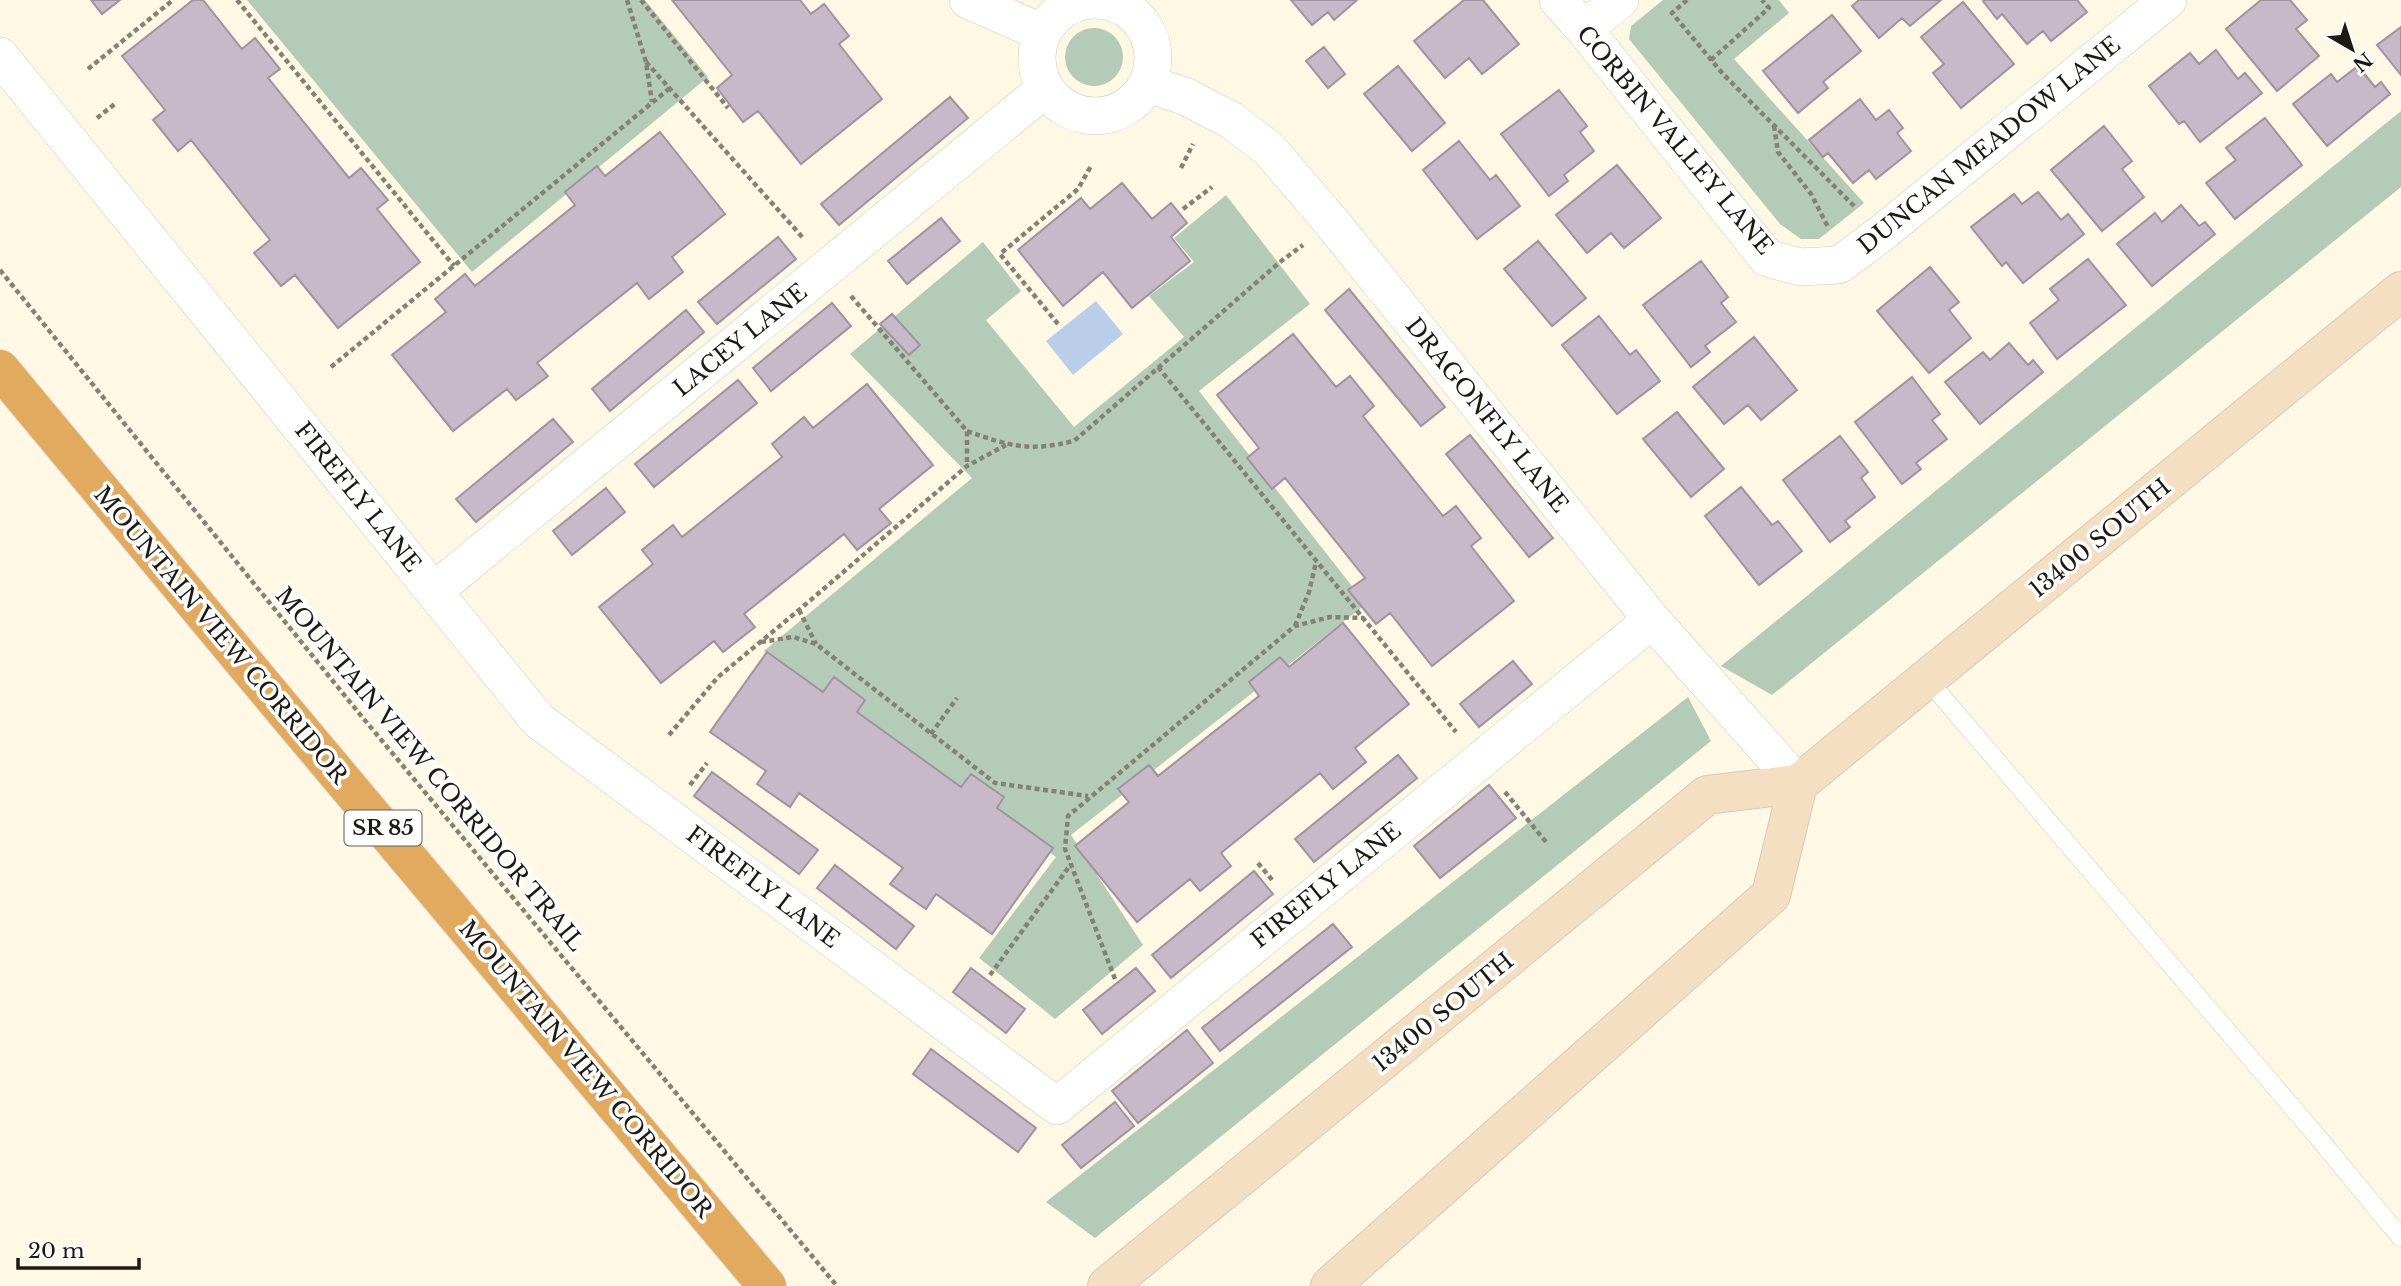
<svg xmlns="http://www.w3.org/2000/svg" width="2401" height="1286" font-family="'Libre Baskerville',serif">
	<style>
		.green { fill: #b4cbb8 }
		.water { fill: #bbcee9 }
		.building { fill: #c7b9c7; stroke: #a193a1; stroke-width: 2 }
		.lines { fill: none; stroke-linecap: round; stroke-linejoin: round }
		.service-casing { stroke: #d3ccba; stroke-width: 19 }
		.minor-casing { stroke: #d3ccba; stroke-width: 38 }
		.secondary-casing { stroke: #d3ccba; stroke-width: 40 }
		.trunk-casing { stroke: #dfdfde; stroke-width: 40 }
		.path { stroke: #858175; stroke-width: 4.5; stroke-dasharray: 5 3.5; stroke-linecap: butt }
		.service { stroke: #fff; stroke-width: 18 }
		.minor { stroke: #fff; stroke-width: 37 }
		.secondary { stroke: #f4dfc3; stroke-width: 38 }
		.trunk { stroke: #e2aa5e; stroke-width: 38 }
		.labels { text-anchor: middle; stroke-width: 7; stroke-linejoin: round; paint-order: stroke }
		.shield { fill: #fff; stroke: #605f5a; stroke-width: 2 }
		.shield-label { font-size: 21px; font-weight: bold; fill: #1c1a13 }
		.street-label { font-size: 23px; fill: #1c1a13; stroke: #fff }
	</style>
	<rect width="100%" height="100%" fill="#fef8e5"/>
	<path class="green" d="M247 0H645L708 77 472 272Z
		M1663 0H1779L1789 13 1734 59 1864 203 1819 239H1801L1780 224 1629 39 1631 26Z
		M1065 57a29 29 0 1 1 58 0a29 29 0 1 1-58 0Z
		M2401 111V187L1772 695 1721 666Z
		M1226 195 1310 304 1199 391 1366 604 1071 835 1143 945 1055 1019 979 958 1056 857 764 651 972 478 850 354 983 242 1021 291 986 320 1074 427 1184 337 1149 296 1194 262 1174 238Z
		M1688 697 1711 741 1095 1238 1046 1202Z"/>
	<path class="water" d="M1096 301 1123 334 1073 375 1046 341Z"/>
	<path class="building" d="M91 0H120L102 14Z
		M193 0H203L242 49 255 38 280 69 268 78 349 178 361 168 388 200 377 209 420 262 338 328 295 275 281 286 254 253 270 240 191 140 178 151 153 120 165 110 122 56Z
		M672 0H800L811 14 824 4 849 36 839 44 882 99 801 164 758 111 743 122 717 88 732 75Z
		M1291 0H1357L1334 20 1328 12 1312 25Z
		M1464 0H1483L1519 44 1482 74 1469 58 1445 78 1414 41Z
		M1859 0H1941L1910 26 1902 18 1879 38 1852 6Z
		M1985 0H2077L2087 12 2051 41 2043 31 2027 44 2002 14 1997 19 1983 1Z
		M2261 0H2290L2307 20 2296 29 2319 56 2277 91 2226 29Z
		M1963 2 2014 64 1961 108 1933 73 1944 64 1921 37Z
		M1832 15 1861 51 1823 82 1828 88 1798 113 1763 71Z
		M2401 27V75L2377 45Z
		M1324 47 1345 74 1328 88 1306 61Z
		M2216 50 2238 79 2245 73 2262 93 2200 142 2184 121 2179 124 2149 86 2190 53 2199 64Z
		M1398 66 1445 123 1412 151 1364 94Z
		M2358 66 2375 87 2381 82 2390 94 2327 146 2293 104 2331 74 2337 82Z
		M1559 90 1587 126 1580 132 1594 151 1564 175 1568 181 1549 196 1501 134Z
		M950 97 968 118 839 225 821 204Z
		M1860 99 1876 120 1889 110 1903 128 1897 133 1911 151 1876 179 1869 170 1853 183 1828 153 1823 157 1809 140Z
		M2265 118 2302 165 2235 219 2206 183 2236 160 2226 148Z
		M2104 126 2132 161 2122 169 2144 197 2102 231 2051 170Z
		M660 132 725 214 672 257 683 272 649 299 637 283 537 363 548 376 516 400 507 389 453 431 392 355 446 312 435 299 465 274 475 286 575 205 565 192 597 166 605 176Z
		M1459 141 1490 180 1496 175 1520 206 1477 239 1423 170Z
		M1617 165 1661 218 1624 248 1611 233 1587 253 1556 215Z
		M1122 183 1152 219 1171 203 1187 223 1171 237 1190 261 1132 308 1103 272 1063 306 1018 250 1081 198 1090 209Z
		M2038 192 2061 220 2068 214 2084 234 2023 283 2006 262 2002 266 1971 227 2014 194 2022 204Z
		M2181 205 2199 226 2205 222 2215 234 2152 286 2117 244 2155 213 2162 222Z
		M941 218 960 241 907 284 888 261Z
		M778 237 796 259 717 324 698 302Z
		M1538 241 1586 298 1552 326 1504 269Z
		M2088 259 2126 305 2057 359 2030 323 2059 300 2050 289Z
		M1701 261 1728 297 1721 303 1736 322 1705 346 1710 352 1691 367 1643 305Z
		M1930 267 1959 302 1949 310 1971 338 1929 373 1877 311Z
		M1349 289 1445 407 1421 426 1325 310Z
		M832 303 851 326 771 391 753 368Z
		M686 310 704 332 610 411 592 389Z
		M892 314 920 345 909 355 880 324Z
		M1599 316 1630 355 1636 350 1660 381 1617 414 1562 345Z
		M1293 334 1336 387 1350 376 1374 406 1363 416 1443 516 1456 506 1481 538 1471 546 1514 601 1432 666 1390 613 1376 624 1348 590 1365 578 1285 478 1272 489 1247 458 1259 448 1217 395Z
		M1754 337 1797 390 1761 420 1748 405 1724 424 1693 387Z
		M2009 343 2028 365 2033 360 2043 372 1980 424 1945 382 1983 352 1990 360Z
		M1912 377 1940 414 1932 420 1947 439 1916 463 1921 469 1902 484 1855 422Z
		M738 380 757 403 654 487 635 464Z
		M867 384 933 465 879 509 891 523 857 550 844 534 744 614 755 627 723 652 714 641 661 683 599 607 653 564 642 550 673 525 682 537 782 457 772 444 804 417 813 428Z
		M1677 412 1724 469 1691 497 1643 439Z
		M553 419 573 442 476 522 456 499Z
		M1470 435 1553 538 1529 557 1446 454Z
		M1840 436 1868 472 1861 478 1875 497 1845 521 1850 527 1830 542 1783 480Z
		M1741 487 1772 525 1778 521 1802 551 1759 585 1705 516Z
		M606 488 625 512 572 555 553 531Z
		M1343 623 1409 704 1355 748 1366 762 1333 789 1320 773 1221 853 1231 866 1200 891 1190 879 1137 922 1075 846 1129 802 1118 789 1149 765 1158 776 1259 696 1249 682 1280 657 1289 667Z
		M767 652 823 692 834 677 865 700 857 712 961 787 971 774 1004 797 997 808 1053 848 992 934 936 894 926 909 890 884 903 868 799 793 790 807 757 784 766 771 710 732Z
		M1513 661 1532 684 1479 727 1460 704Z
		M1398 755 1417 778 1314 862 1295 839Z
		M712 772 818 850 799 874 694 796Z
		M1489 785 1516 818 1440 878 1414 846Z
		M835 865 914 926 896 949 817 888Z
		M1254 871 1273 894 1171 978 1152 955Z
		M1333 924 1352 947 1220 1051 1202 1028Z
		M971 968 1025 1009 1006 1033 953 992Z
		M1136 968 1155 991 1102 1034 1083 1010Z
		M1187 1030 1213 1063 1138 1123 1112 1091Z
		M931 1049 1036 1128 1018 1152 913 1074Z
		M1115 1102 1134 1126 1081 1168 1062 1145Z"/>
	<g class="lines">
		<g class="service-casing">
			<path id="service" d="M1927 679 2316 1135 2401 1238"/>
		</g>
		<g class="minor-casing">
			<path id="minor" d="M1037 58a58 58 0 1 1 116 0a58 58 0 1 1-116 0Z
				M968 0 1043 33
				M1558 0 1584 29 1767 258 1800 267 1839 265 1882 233 2168 0
				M1584 29 1620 0
				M0 56 538 720 1057 1106 1652 620
				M1148 84 1187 97 1211 110 1231 120 1269 149 1333 224 1652 620 1798 784
				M434 591 1045 89"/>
		</g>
		<g class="secondary-casing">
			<path id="secondary" d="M1107 1286 1707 795 1798 784 2401 291
				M1330 1286 1771 895 1798 784"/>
		</g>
		<g class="trunk-casing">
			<path id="trunk" d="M0 369 277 702 767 1286"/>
		</g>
		<path class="path" d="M237 0 454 266
			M627 0 646 62 652 102
			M641 0 728 108
			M1687 0 1672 13 1723 74 1854 206
			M1711 60 1769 8 1762 0
			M646 62 804 239
			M88 69 173 0
			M97 118 116 103
			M1774 126 1778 152 1811 194 1828 227
			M1181 168 1193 144
			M1183 209 1212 187
			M0 270 358 712 837 1286
			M851 296 967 431V466
			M1058 324 1000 254 1078 189 1091 166
			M331 367 670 88
			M1158 367 1456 732
			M967 431C1009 446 1029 452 1074 441L1280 262 1303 245
			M799 610 816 644
			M1295 626 1309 592 1316 562
			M761 642 793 637 816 644 995 783 1088 796
			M931 734 957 698
			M669 735 718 677 799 610 967 466 1006 445
			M690 785 707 763
			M1505 792 1546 842
			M1258 863 1273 881
			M990 975 1071 864
			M1115 979 1065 849 1068 816 1295 626 1330 617 1363 618"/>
		<use href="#service" class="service"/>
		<use href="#minor" class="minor"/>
		<use href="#secondary" class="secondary"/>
		<use href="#trunk" class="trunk"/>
	</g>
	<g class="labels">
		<rect class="shield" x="344.5" y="810.5" width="77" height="35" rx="5"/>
		<g class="shield-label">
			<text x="383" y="835">SR 85</text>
		</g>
		<g class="street-label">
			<text transform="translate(1675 140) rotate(50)" y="8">CORBIN VALLEY LANE</text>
			<text transform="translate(1989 145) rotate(-39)" y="8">DUNCAN MEADOW LANE</text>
			<text transform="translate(740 340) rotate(-39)" y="8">LACEY LANE</text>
			<text transform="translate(1487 415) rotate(51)" y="8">DRAGONFLY LANE</text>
			<text transform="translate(358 497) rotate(51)" y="8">FIREFLY LANE</text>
			<text transform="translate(2100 538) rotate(-39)" y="8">13400 SOUTH</text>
			<text transform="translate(221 635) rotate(50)" y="8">MOUNTAIN VIEW CORRIDOR</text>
			<text transform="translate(430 769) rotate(50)" y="8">MOUNTAIN VIEW CORRIDOR TRAIL</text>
			<text transform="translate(1326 885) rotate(-39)" y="8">FIREFLY LANE</text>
			<text transform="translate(763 887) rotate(37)" y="8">FIREFLY LANE</text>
			<text transform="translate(1443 1012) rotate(-39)" y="8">13400 SOUTH</text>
			<text transform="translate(586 1069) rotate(50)" y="8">MOUNTAIN VIEW CORRIDOR</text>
		</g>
	</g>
	<g transform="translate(2352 49) rotate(141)" stroke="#ffffff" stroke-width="5" paint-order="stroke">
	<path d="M0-5L12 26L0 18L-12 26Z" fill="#1c1a13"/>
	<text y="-10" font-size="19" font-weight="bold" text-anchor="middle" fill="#1c1a13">N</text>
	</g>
	<path d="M18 1258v10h121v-10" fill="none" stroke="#1c1a13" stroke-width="3.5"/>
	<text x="28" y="1258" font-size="21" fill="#1c1a13" stroke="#ffffff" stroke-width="5" paint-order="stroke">20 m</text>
</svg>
